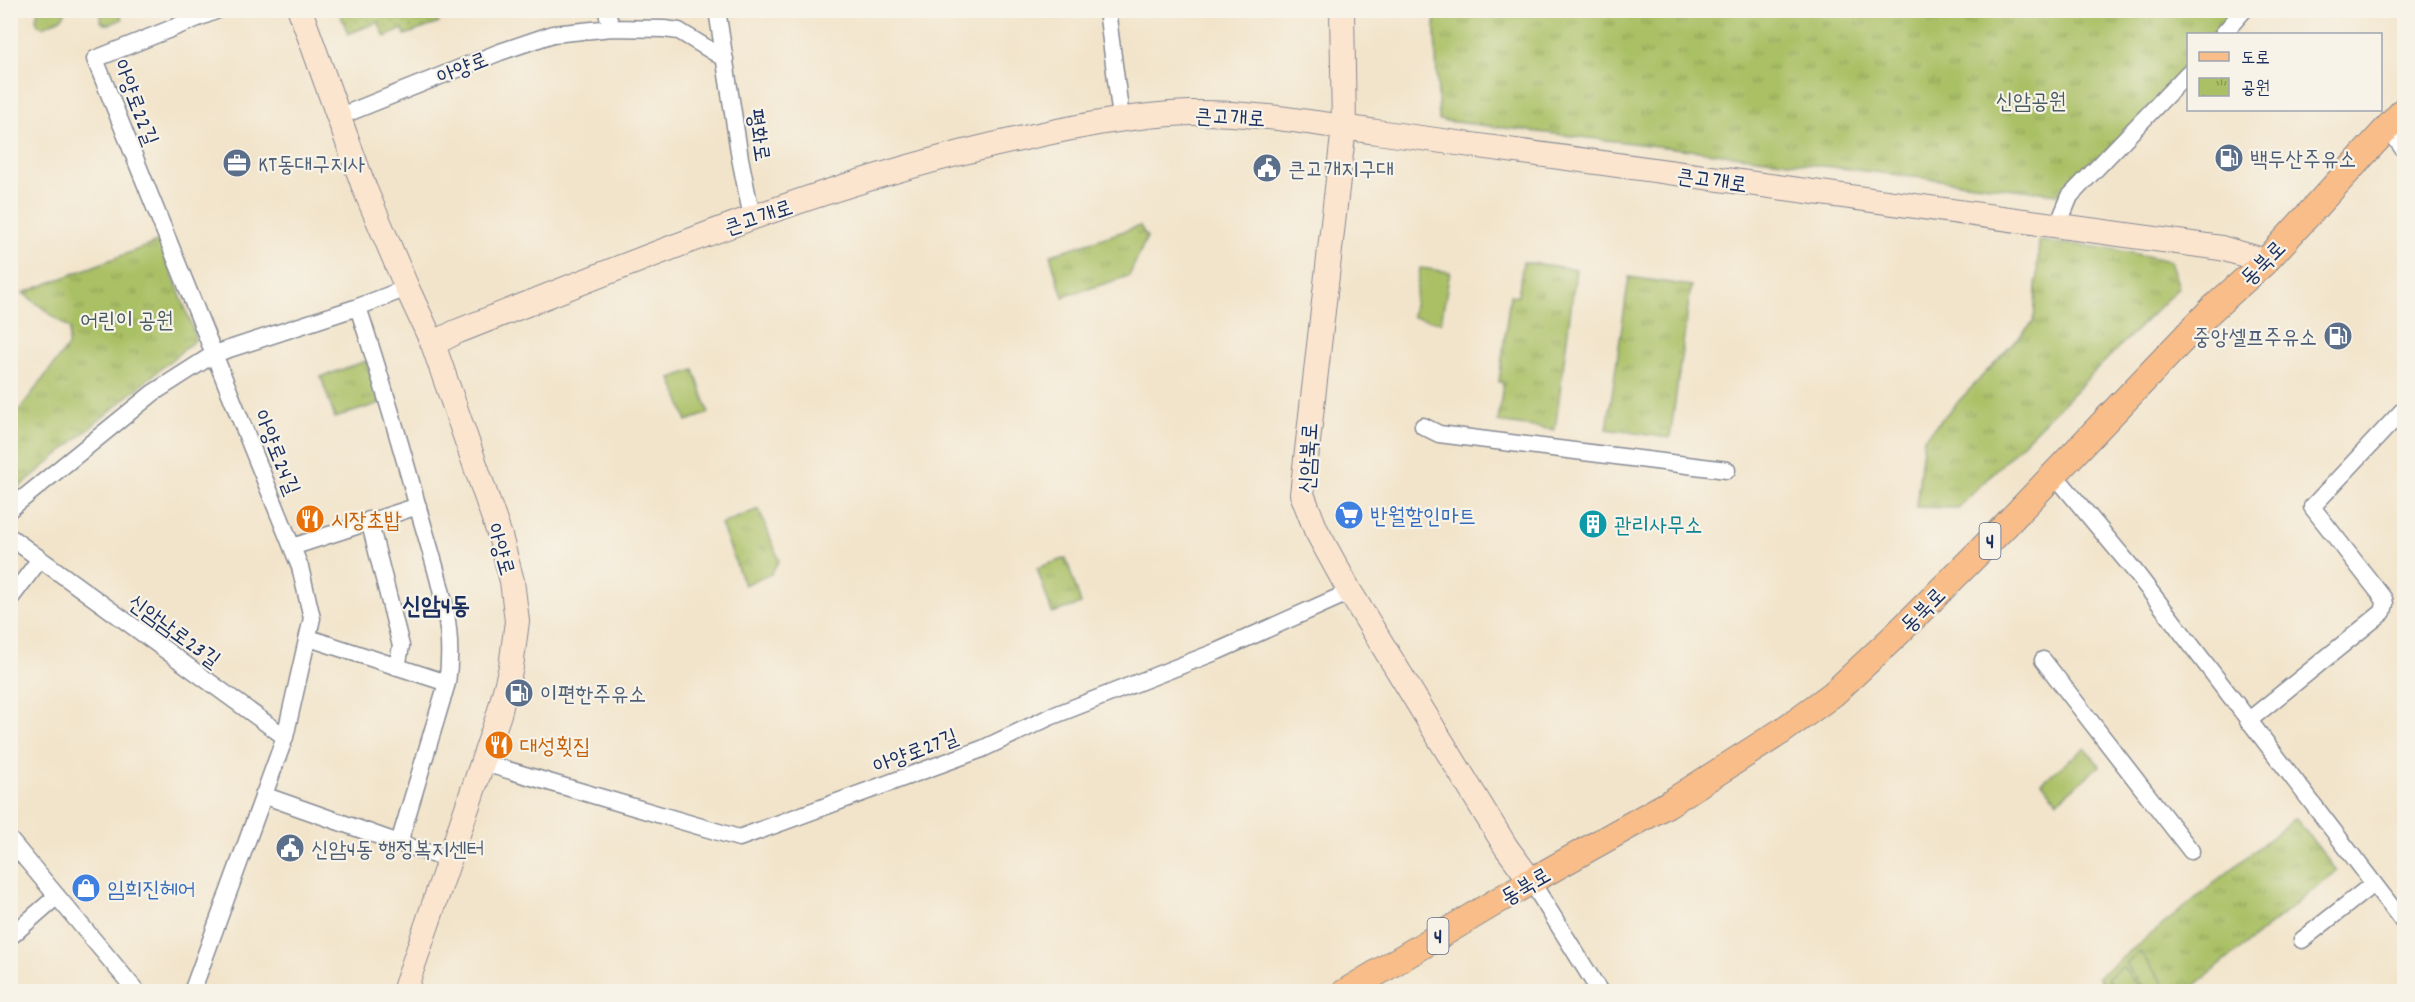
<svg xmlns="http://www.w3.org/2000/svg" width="2415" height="1002" font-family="Dekko,'Poor Story',sans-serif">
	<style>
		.grass { fill: url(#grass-dots); stroke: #627862; stroke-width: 1.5 }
		.park { fill: url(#park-tufts); stroke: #627862; stroke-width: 1.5 }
		.garden { fill: #aac065; stroke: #627862; stroke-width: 1.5 }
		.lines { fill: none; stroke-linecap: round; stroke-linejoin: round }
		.street-casing { stroke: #868a94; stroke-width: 19 }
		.secondary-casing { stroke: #868a94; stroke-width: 26 }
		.primary-casing { stroke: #868a94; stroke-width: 28 }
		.street { stroke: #fff; stroke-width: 16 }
		.secondary { stroke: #fce5cf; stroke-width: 24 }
		.primary { stroke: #f8bd88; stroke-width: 26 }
		.labels { text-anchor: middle; stroke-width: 4.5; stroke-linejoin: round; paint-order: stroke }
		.shield { fill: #f7f3e8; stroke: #5d6a87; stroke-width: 1.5 }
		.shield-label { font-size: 21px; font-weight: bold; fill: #1b2f5e }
		.street-label { font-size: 22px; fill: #1b2f5e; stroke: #f7f3e8 }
		.park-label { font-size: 22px; fill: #465a60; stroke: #f7f3e8 }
		.service-label { font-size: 22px; fill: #4e5e75; stroke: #f7f3e8; text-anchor: start }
		.shop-label { font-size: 22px; fill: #366cbe; stroke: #f7f3e8; text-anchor: start }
		.food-label { font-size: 22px; fill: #c56008; stroke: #f7f3e8; text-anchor: start }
		.culture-label { font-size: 22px; fill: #0d838f; stroke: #f7f3e8; text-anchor: start }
		.neighbourhood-label { font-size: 24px; font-weight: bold; fill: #1b2f5e; stroke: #f7f3e8 }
	</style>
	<defs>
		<pattern id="grass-dots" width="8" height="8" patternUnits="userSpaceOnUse" patternTransform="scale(1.5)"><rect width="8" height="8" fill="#aac065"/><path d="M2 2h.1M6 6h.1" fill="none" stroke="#8a9c56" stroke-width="1.8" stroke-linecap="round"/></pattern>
		<pattern id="park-tufts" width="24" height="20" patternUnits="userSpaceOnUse" patternTransform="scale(1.5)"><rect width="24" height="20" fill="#aac065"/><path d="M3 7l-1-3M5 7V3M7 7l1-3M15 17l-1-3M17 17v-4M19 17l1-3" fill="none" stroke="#8a9c56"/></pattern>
	</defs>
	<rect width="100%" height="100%" fill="#f7f3e8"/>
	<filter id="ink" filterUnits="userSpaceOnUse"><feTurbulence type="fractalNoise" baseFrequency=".0167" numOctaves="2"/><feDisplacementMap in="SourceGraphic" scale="12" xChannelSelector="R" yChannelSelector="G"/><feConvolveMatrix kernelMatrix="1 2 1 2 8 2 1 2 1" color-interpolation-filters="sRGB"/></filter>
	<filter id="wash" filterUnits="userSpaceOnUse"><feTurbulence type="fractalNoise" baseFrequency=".008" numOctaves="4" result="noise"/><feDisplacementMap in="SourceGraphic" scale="24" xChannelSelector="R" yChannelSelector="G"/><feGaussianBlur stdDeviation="1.35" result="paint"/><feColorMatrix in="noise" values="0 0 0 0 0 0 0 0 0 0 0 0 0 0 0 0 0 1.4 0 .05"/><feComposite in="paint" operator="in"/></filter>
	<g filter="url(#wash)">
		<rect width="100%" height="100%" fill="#f2e4ca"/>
		<path class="grass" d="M396 11H434L439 23 405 35 403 29 385 37 378 22 348 34 339 11Z"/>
		<path class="park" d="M1434 11H2237L2217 34H2188V67L2066 195 1439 120Z
			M1140 226 1147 237 1129 276 1063 297 1050 255Z
			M160 241 194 332 195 340 11 494 10 422 68 346 70 329 23 293Z
			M2039 241 2107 248 2170 261 2179 287 1958 508 1916 507 1924 438 2034 321Z
			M1523 262 1576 269 1555 430 1498 422 1503 383 1499 382 1510 295 1518 296Z
			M1629 277 1691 286 1670 438 1607 429Z
			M366 361 380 403 335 418 321 377Z
			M759 509 779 560 771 574 744 585 721 524Z
			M1066 558 1081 604 1052 613 1037 568Z
			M2295 818 2337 871 2188 991H2182L2176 985 2168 991H2109L2098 977Z"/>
		<path class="garden" d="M38 10H66V11L62 18 43 27 38 25 36 19Z
			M101 10 118 11 122 19 110 24H104L101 21Z
			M1420 268 1450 272 1441 322 1412 317Z
			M694 370 709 413 687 421 671 378Z
			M2085 748 2100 766 2057 801 2042 782Z
			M2140 952 2163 983 2152 991H2146L2125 963Z
			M2122 967 2142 991H2118L2107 979Z"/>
	</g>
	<g filter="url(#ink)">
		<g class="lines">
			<g class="street-casing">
				<path id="street" d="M606 10 612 28
					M717 10 740 158 752 218
					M1107 10 1121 118
					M2223 34 2244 10
					M338 117 500 52 553 34 612 28 664 29 679 31 725 59
					M2388 128 2404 150
					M2058 225 2070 196 2188 73
					M1423 426 1439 434 1727 470
					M2054 474 2133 569 2404 923
					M10 509 153 393 214 354 358 307 407 288
					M369 520 401 646 397 667
					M10 537 285 737
					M292 547 418 506
					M10 599 40 559
					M309 638 447 683
					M2043 660 2191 851
					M2248 721 2383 612 2385 604 2384 599 2312 507 2404 409
					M484 763 739 838 982 749 1050 717 1218 651 1350 592
					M263 795 399 843 447 683C457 621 433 563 417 504 399 438 379 372 358 307
					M10 840 137 992
					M399 843 450 860
					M1531 881 1600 992
					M10 937 57 896
					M2302 940 2373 884
					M192 992 285 737 312 618 300 567 95 59 218 10"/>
			</g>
			<g class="secondary-casing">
				<path id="secondary" d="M300 10 364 187 407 288 433 344 500 536 512 581 517 621 511 667 499 714 404 992
					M1342 10 1344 127 1302 494 1316 530 1350 592 1506 847 1531 881
					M433 344 456 332C642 259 828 180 1024 138 1079 126 1133 115 1190 113 1253 112 1315 123 1377 132L2221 248 2266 261"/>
			</g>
			<g class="primary-casing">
				<path id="primary" d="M1345 992 1531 881 1668 804 1782 731 1833 694 1897 634 2002 529 2210 311 2266 261 2404 110"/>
			</g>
			<use href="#street" class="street"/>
			<use href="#secondary" class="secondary"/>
			<use href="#primary" class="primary"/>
		</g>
	</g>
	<defs>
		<g id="fuel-disc" transform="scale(1.5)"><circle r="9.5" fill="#5c6f8a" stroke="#f7f3e8"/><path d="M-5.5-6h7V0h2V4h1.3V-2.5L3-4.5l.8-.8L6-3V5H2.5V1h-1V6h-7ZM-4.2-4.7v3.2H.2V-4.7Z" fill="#fff"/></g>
		<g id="office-disc" transform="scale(1.5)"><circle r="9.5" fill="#5c6f8a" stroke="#f7f3e8"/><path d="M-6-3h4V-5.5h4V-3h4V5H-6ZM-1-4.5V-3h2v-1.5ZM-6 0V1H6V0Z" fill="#fff"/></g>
		<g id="civic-disc" transform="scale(1.5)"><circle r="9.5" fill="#5c6f8a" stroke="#f7f3e8"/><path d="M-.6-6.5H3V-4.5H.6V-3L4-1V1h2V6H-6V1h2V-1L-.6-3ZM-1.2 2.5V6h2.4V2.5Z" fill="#fff"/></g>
		<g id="supermarket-disc" transform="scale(1.5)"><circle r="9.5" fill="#3f7fe0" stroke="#f7f3e8"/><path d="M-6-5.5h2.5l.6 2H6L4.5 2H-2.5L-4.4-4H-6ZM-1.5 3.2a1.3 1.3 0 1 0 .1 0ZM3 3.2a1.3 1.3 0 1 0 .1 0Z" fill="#fff"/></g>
		<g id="restaurant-disc" transform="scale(1.5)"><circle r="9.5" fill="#e8710a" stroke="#f7f3e8"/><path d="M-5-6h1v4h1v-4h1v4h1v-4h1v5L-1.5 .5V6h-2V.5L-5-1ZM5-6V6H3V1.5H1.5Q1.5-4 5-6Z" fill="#fff"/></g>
		<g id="building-disc" transform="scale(1.5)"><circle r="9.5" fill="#0f9aa8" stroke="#f7f3e8"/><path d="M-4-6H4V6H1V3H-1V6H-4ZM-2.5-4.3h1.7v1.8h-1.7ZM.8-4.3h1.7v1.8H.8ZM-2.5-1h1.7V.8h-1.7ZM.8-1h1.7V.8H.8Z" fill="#fff"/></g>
		<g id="shop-disc" transform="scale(1.5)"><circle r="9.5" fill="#3f7fe0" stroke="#f7f3e8"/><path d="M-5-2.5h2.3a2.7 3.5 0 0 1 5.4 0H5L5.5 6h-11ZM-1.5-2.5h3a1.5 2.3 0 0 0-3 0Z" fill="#fff"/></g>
	</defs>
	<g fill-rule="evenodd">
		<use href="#fuel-disc" x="2229" y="158"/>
		<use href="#office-disc" x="237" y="163"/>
		<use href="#civic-disc" x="1267" y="168"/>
		<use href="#fuel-disc" x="2338" y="336"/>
		<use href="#supermarket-disc" x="1349" y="515"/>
		<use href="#restaurant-disc" x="310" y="519"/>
		<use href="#building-disc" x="1593" y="524"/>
		<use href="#fuel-disc" x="519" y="693"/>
		<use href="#restaurant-disc" x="499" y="745"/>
		<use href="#civic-disc" x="290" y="848"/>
		<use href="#shop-disc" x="86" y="888"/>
	</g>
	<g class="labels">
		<g class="shield">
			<rect x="1979.5" y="523" width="21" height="36" rx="4.5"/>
			<rect x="1427.5" y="918" width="21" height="36" rx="4.5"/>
		</g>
		<g class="shield-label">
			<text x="1990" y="548">4</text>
			<text x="1438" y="943">4</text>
		</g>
		<g class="street-label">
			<text transform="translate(462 67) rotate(-22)" y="8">아양로</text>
			<text transform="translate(137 102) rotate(69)" y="8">아양로22길</text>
			<text transform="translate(1230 116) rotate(3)" y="8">큰고개로</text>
			<text transform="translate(760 135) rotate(81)" y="8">평화로</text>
			<text transform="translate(1712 179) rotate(8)" y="8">큰고개로</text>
			<text transform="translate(758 216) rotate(-18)" y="8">큰고개로</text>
			<text transform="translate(2262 262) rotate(-45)" y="8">동북로</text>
			<text transform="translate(278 452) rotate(68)" y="8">아양로24길</text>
			<text transform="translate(1307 458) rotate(-87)" y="8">신암북로</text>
			<text transform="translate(502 549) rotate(74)" y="8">아양로</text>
			<text transform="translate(1922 609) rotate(-45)" y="8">동북로</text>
			<text transform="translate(175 630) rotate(36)" y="8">신암남로23길</text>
			<text transform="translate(915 750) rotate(-21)" y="8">아양로27길</text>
			<text transform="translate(1525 885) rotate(-30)" y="8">동북로</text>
		</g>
		<g class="park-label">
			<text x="2031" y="108">신암공원</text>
			<text x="127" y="327">어린이 공원</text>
		</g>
		<g class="service-label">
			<text x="2250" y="166">백두산주유소</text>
			<text x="258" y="171">KT동대구지사</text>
			<text x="1288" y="176">큰고개지구대</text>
			<text x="2317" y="344" text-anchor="end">중앙셀프주유소</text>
			<text x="540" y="701">이편한주유소</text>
			<text x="311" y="856">신암4동 행정복지센터</text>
		</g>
		<g class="shop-label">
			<text x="1370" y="523">반월할인마트</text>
			<text x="107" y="896">임희진헤어</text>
		</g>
		<g class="food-label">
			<text x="331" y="527">시장초밥</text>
			<text x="520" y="753">대성횟집</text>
		</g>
		<g class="culture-label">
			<text x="1614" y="532">관리사무소</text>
		</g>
		<g class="neighbourhood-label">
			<text x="436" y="613">신암4동</text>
		</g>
	</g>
	<rect width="2415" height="1002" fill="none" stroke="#f7f3e8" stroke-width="36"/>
	<rect x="2187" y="33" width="195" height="78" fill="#f7f3e8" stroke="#9fa5b1" stroke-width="1.5"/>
	<rect x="2199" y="52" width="30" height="9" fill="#f8bd88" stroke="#9fa5b1" stroke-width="1.5"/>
	<text x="2241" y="63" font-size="18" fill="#1b2f5e">도로</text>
	<rect x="2199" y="78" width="30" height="18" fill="url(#park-tufts)" stroke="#9fa5b1" stroke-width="1.5"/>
	<text x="2241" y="93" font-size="18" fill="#1b2f5e">공원</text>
</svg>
